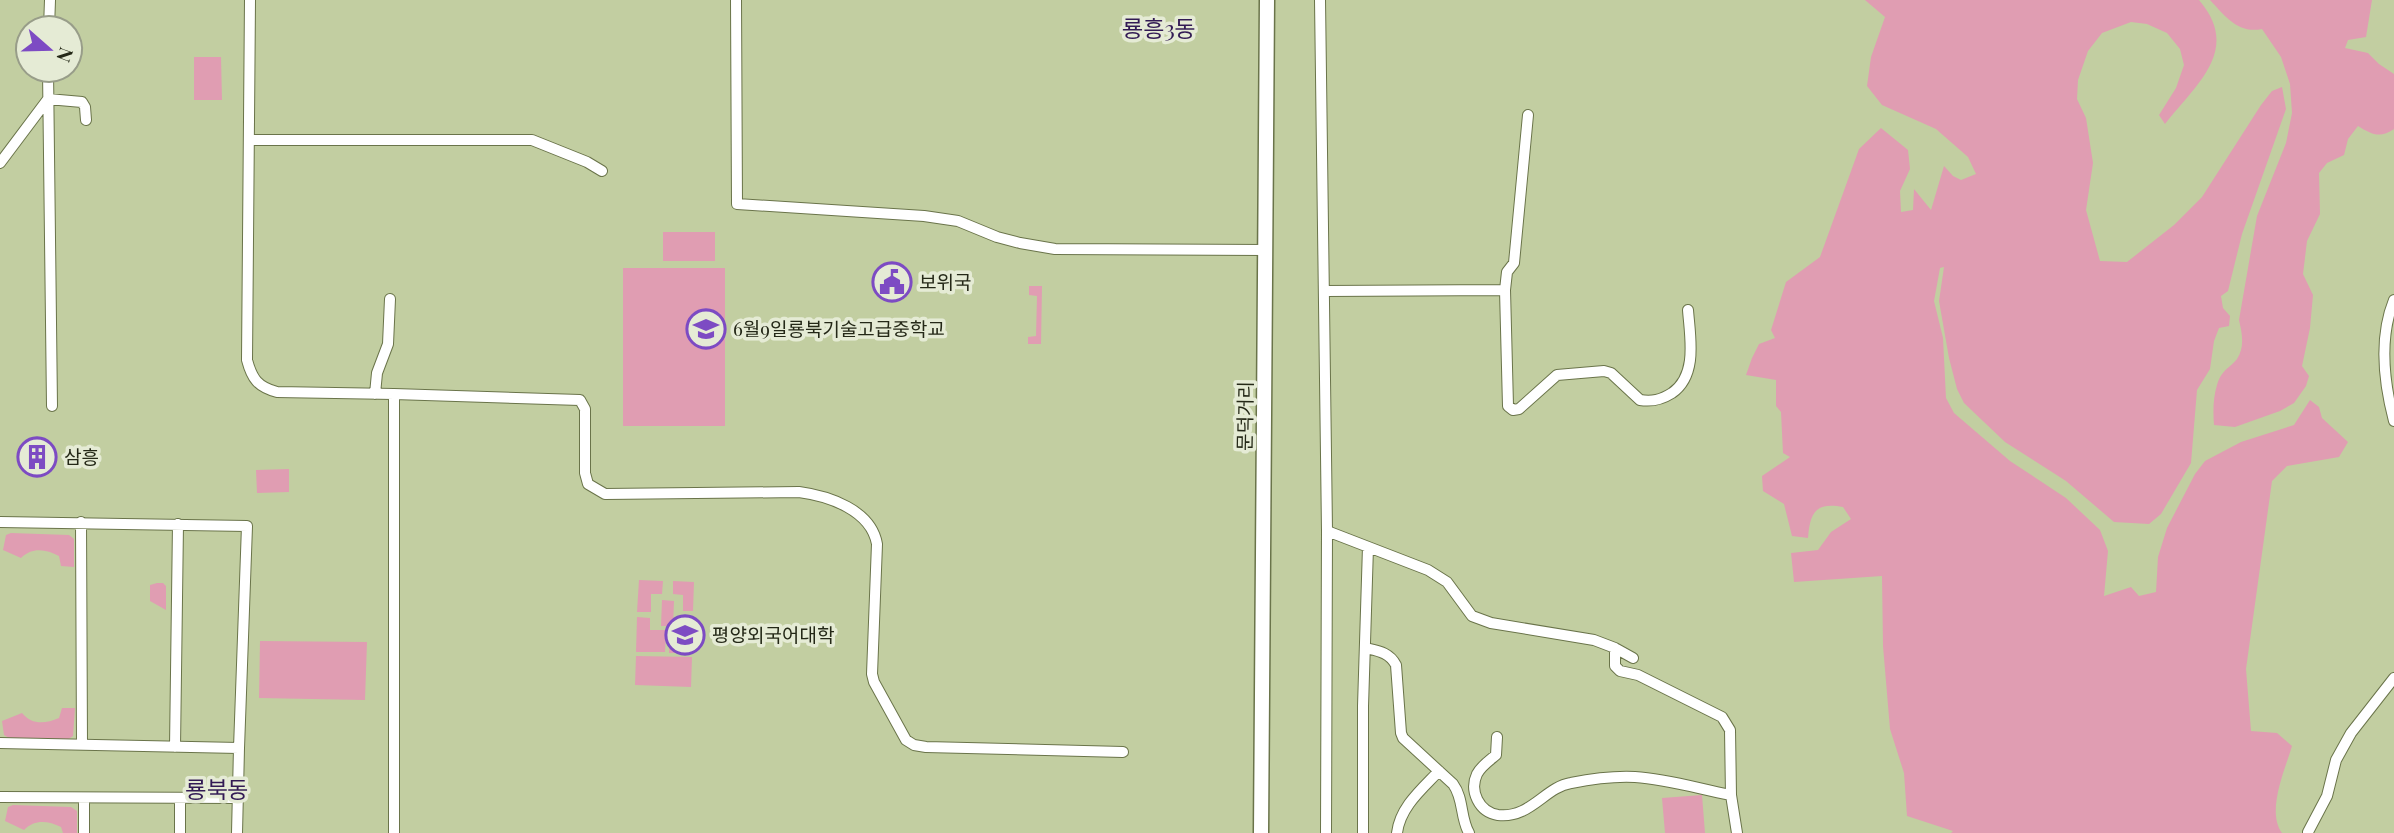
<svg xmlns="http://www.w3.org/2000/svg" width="2394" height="833" font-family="'Playfair Display','Noto Sans KR',serif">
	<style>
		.green { fill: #e09db2 }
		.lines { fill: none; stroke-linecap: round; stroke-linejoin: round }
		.street-casing { stroke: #6a744a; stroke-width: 12 }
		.secondary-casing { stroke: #6a744a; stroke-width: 17 }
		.street { stroke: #fff; stroke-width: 10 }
		.secondary { stroke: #fff; stroke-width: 14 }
		.labels { text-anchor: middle; stroke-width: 7; stroke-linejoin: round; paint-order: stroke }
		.poi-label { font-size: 19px; fill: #242817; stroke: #e5ebd5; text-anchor: start }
		.street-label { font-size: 19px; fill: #242817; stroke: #e5ebd5 }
		.quarter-label { font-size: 23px; fill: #321a54; stroke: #e5ebd5 }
	</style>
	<rect width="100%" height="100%" fill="#c2cea1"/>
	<path class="green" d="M1865 0H2199C2242 50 2196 84 2165 124L2159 115 2176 88 2184 65 2180 49 2167 33 2147 24 2131 22 2102 33 2088 51 2078 80 2077 99 2086 118 2093 163 2086 210 2100 261 2127 262 2174 225 2202 197 2261 105 2272 91 2282 87 2286 109 2242 234 2228 291 2221 296 2223 308 2230 316 2229 326 2219 328 2214 341 2210 369 2197 390 2191 463 2161 514 2149 524 2114 522 2066 481 2005 442 1964 403 1957 389 1949 358 1939 301 1944 267 1940 268 1934 301 1943 338 1946 398 1954 413 2010 461 2066 498 2100 530 2108 551 2104 596 2131 587 2139 596 2156 592 2158 557 2167 528 2195 474 2205 461 2241 442 2294 425 2310 400 2319 407 2322 418 2348 442 2339 457 2287 466 2272 481 2246 669 2251 731 2277 733 2292 746C2285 770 2266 811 2282 833H1951L1953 831 1907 816 1904 773 1890 729 1883 646 1882 576 1794 582 1791 553 1818 550 1831 532 1851 519 1843 507C1815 502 1810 513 1808 538L1792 536 1784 504 1763 491 1762 476 1790 457 1783 453 1781 412 1776 406V380L1746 375 1752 358 1759 344 1775 338 1771 330 1786 282 1820 257 1859 149 1881 128 1908 150 1910 169 1900 191 1901 212 1913 210 1914 189 1931 210 1944 166 1953 176 1961 180 1976 174 1968 157 1936 129 1882 105 1867 86 1871 57 1885 17Z
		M2210 0H2372L2366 37 2348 40 2345 48 2368 53 2379 64 2394 74V129C2380 139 2371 134 2358 126L2348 139 2344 155 2327 163 2319 173 2320 214 2307 241 2303 274 2313 295 2310 328 2302 366 2309 376 2306 386 2294 403 2280 411 2235 427 2214 425C2213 412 2213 398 2217 385 2222 369 2229 369 2237 359 2245 347 2242 333 2239 320L2257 216 2286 143 2292 113 2290 84 2281 57 2262 29C2238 34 2225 16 2210 0Z
		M194 57H221L222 100H194Z
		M663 232H715V261H663Z
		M623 268H725V426H623Z
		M1029 286H1042L1041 344H1028V337L1036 336 1037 296 1029 295Z
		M289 469V492L257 493 256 470Z
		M11 533 69 535 74 539V567L61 566 59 556C46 549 32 547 21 558L3 550 6 535Z
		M639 580 663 581 662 594H651V612H637Z
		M673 581 694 582 693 611H683V595L673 594Z
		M157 583H163L166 586V610L150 601V585Z
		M662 600 674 601 673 626H661Z
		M683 616 693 617 692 653H669L670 630 682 631Z
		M637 617 650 618V630H666L665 652H636Z
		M260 641 367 642 365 700 259 698Z
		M636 656 692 657 691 687 635 685Z
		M62 708H75L73 736 67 740 9 738 4 735 2 721 22 713C32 725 45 724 59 718Z
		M1702 795 1705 833H1665L1662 798Z
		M13 805 71 807 77 811V833H63L61 827C48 821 35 819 24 830L5 821 8 807Z"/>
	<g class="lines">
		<g class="street-casing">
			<path id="street" d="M250 0 247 360C252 379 258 387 277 392L394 394V833
				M736 0 737 204 924 216 958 221 997 237 1020 243 1055 249 1266 250
				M1320 0 1327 531 1326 833
				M49 28 50 0
				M48 70 52 406
				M1528 115 1514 263 1507 272 1505 290 1508 406 1513 410 1519 409 1557 375 1604 371 1611 373 1640 400C1652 402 1661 400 1672 393 1698 375 1690 337 1688 310
				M249 140H532L587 162 602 171
				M0 163 48 99 82 102 85 107 86 120
				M1325 291 1505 290
				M2394 300C2379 337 2384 383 2394 421
				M375 394 377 373 388 344 390 299
				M394 394 580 400 585 409V473L588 484 605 494 799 492C829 496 871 510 877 544L872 674 874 682 906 740 914 745 926 747 1123 752
				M0 522 247 526 239 748 0 743
				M81 522 82 745
				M1327 531 1428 570 1447 582 1472 616 1491 623 1594 640 1615 648 1633 658
				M1365 648C1378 651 1389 652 1396 665L1401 733 1403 738 1453 784C1464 799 1460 817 1469 833
				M1615 648V666L1620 671 1638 675 1722 717 1730 730 1731 795 1737 833
				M1497 737 1496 755C1490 760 1481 766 1477 774 1469 791 1479 812 1498 815 1530 819 1545 787 1571 783 1591 779 1615 776 1635 777 1668 779 1699 789 1731 795
				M175 747 178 524
				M0 797 237 798
				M84 798V833
				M2308 832 2327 796 2336 760 2351 733 2394 678
				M180 833V798
				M237 833 239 748
				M1363 833V706L1368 547
				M1397 833C1400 807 1422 789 1439 771"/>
		</g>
		<g class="secondary-casing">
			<path id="secondary" d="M1261 833 1267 0"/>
		</g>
		<use href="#street" class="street"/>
		<use href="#secondary" class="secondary"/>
	</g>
	<defs>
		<g id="civic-ring" transform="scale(2.0125)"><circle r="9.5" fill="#e5ebd5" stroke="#7d4bc3" stroke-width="1.5"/><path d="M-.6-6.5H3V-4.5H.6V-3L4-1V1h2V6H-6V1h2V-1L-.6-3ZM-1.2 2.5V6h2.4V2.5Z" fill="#7d4bc3"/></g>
		<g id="school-ring" transform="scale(2.0125)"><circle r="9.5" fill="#e5ebd5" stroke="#7d4bc3" stroke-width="1.5"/><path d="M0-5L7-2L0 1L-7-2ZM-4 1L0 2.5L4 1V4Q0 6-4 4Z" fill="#7d4bc3"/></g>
		<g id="building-ring" transform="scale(2.0125)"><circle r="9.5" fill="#e5ebd5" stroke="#7d4bc3" stroke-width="1.5"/><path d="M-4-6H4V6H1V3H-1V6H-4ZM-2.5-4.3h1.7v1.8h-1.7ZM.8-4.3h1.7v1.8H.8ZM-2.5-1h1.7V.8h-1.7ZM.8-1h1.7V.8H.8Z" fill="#7d4bc3"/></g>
		<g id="university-ring" transform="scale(2.0125)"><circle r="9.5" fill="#e5ebd5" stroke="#7d4bc3" stroke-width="1.5"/><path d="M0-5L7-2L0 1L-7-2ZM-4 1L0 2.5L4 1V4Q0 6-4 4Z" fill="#7d4bc3"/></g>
	</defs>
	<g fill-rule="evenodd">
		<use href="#civic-ring" x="892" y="282"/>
		<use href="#school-ring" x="706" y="329"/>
		<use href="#building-ring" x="37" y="457"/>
		<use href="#university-ring" x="685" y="635"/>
	</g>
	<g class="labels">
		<g class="poi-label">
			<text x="919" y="289">보위국</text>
			<text x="733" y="336">6월9일룡북기술고급중학교</text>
			<text x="64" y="464">삼흥</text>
			<text x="712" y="642">평양외국어대학</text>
		</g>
		<g class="street-label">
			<text transform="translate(1245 416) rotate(-89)" y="7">문덕거리</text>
		</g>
		<g class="quarter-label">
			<text x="1159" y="37">룡흥3동</text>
			<text x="217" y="798">룡북동</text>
		</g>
	</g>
	<g transform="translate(49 49) rotate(110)"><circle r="33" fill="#e5ebd5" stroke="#989d89" stroke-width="2"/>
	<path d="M0-5L12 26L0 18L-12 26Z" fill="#7d4bc3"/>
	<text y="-10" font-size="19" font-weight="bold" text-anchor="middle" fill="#242817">N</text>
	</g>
</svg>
